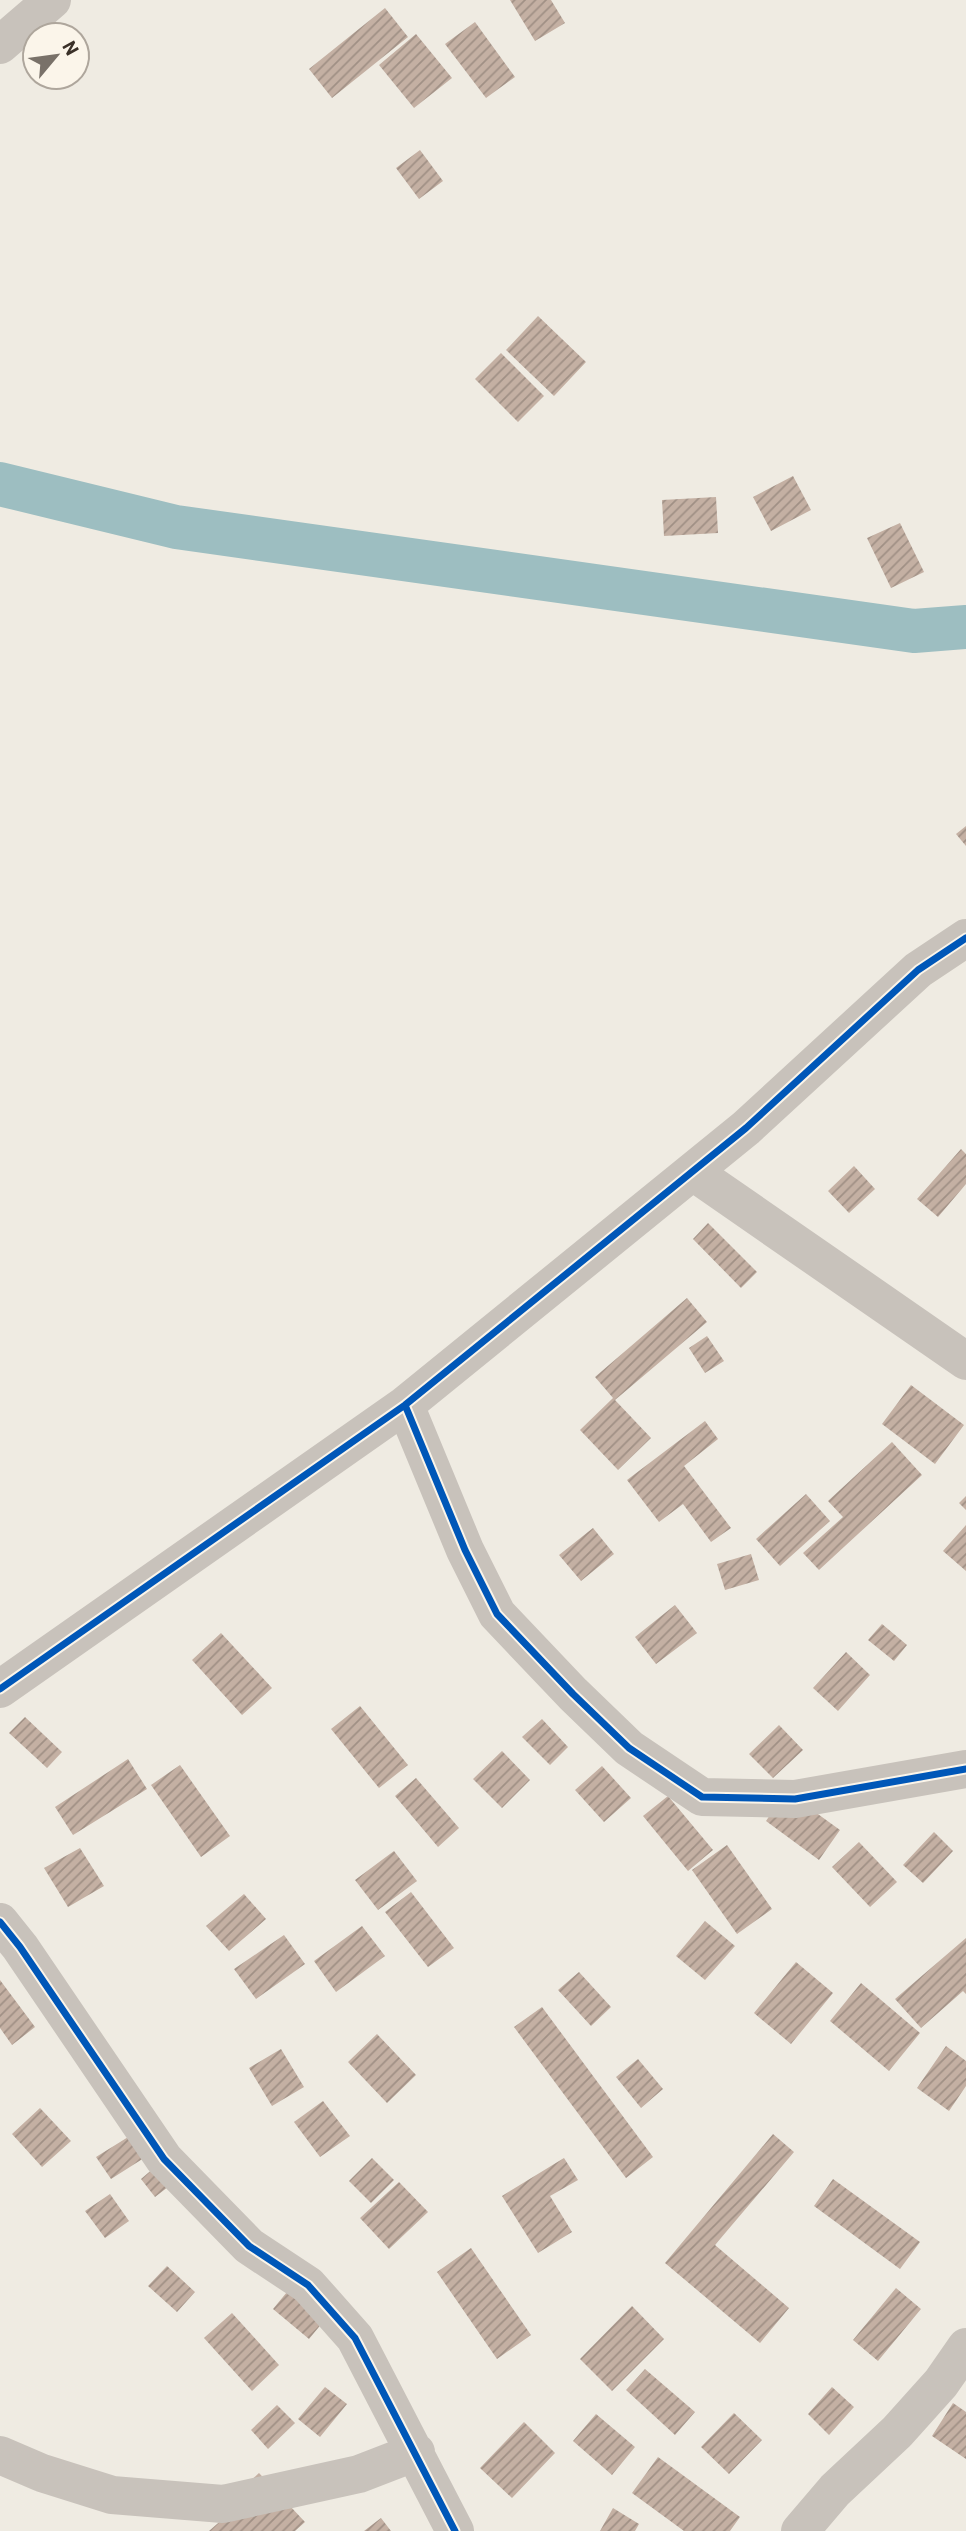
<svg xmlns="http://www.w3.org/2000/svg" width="966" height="2531" font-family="Barlow,sans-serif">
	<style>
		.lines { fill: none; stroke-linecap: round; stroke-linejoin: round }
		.canal { stroke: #9dbec1; stroke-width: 44 }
		.building { fill: url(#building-hatch) }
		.minor { stroke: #c8c2bb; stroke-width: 38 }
		.cycleway-casing { stroke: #fbf5ea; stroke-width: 11 }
		.cycleway { stroke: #0057b8; stroke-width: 7 }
	</style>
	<defs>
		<pattern id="building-hatch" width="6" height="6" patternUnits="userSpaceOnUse" patternTransform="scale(1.75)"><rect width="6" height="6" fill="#c4b0a3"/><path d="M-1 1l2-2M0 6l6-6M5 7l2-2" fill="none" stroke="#a09085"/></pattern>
	</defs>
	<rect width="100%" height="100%" fill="#efebe2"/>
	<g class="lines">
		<path class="canal" d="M0 484 176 527 914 631 966 627"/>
	</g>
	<path class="building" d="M510 0H551L565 23 535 41Z
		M385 8 408 37 332 98 309 69Z
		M475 22 515 77 486 98 445 44Z
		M416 34 452 78 414 108 379 65Z
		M420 150 443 181 419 199 396 168Z
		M538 316 586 362 554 396 506 350Z
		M501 353 544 396 518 422 475 379Z
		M793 476 811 510 771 531 753 497Z
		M716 497 718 533 664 536 662 500Z
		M900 523 924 572 891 588 867 538Z
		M966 826V846L956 834Z
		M961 1149 966 1154V1184L938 1217 917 1199Z
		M854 1166 875 1189 849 1213 828 1191Z
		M708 1223 757 1272 741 1288 693 1239Z
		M687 1298 707 1322 615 1400 651 1438 618 1470 580 1430 613 1398 595 1377Z
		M707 1336 724 1361 705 1373 689 1348Z
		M911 1385 964 1425 935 1464 882 1424Z
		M705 1421 718 1439 684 1466 731 1528 711 1542 683 1504 659 1522 627 1480Z
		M892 1442 922 1475 819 1570 803 1553 843 1517 828 1501Z
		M806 1494 830 1521 780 1566 756 1539Z
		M966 1496V1510L959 1503Z
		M966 1525V1571L943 1551Z
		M593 1528 614 1554 581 1581 559 1555Z
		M751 1554 759 1580 725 1590 717 1564Z
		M675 1605 697 1633 656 1664 635 1637Z
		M882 1624 907 1645 894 1661 868 1640Z
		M221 1633 272 1688 242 1715 192 1660Z
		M846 1652 870 1675 838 1711 813 1688Z
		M360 1706 408 1765 379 1788 331 1729Z
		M25 1717 62 1752 47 1768 9 1733Z
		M542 1719 568 1747 550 1765 522 1737Z
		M779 1725 803 1750 773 1778 749 1754Z
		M502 1751 530 1780 502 1808 473 1779Z
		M128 1759 147 1789 73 1835 55 1807Z
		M180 1765 230 1836 201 1857 151 1785Z
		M602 1766 631 1798 604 1822 575 1790Z
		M416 1778 459 1828 438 1847 395 1796Z
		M786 1791 840 1830 819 1860 766 1821Z
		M668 1796 713 1850 688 1871 643 1816Z
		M934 1832 953 1851 923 1883 903 1865Z
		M859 1842 897 1882 870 1907 832 1867Z
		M727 1845 772 1909 737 1934 692 1870Z
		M80 1848 104 1886 68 1907 44 1868Z
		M394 1851 417 1881 378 1910 355 1880Z
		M411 1892 454 1948 428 1967 385 1912Z
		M244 1894 266 1919 229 1951 206 1926Z
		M705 1921 735 1946 705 1980 676 1956Z
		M362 1926 385 1956 336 1992 314 1961Z
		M284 1935 305 1964 256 1999 234 1969Z
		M966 1938V1994L963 1991 921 2028 895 1999Z
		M796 1962 833 1993 791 2044 754 2013Z
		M579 1972 611 2007 591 2026 558 1990Z
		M0 1980 35 2027 12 2045 0 2028Z
		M861 1983 920 2033 889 2071 830 2021Z
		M542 2007 653 2157 626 2178 514 2027Z
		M377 2034 416 2075 387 2103 348 2062Z
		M946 2046 966 2061V2086L949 2111 917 2088Z
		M281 2049 304 2087 272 2106 249 2068Z
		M638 2059 663 2089 641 2108 616 2077Z
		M323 2101 350 2136 320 2157 294 2122Z
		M40 2108 71 2141 42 2167 12 2134Z
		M141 2129 155 2151 111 2179 96 2157Z
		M773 2134 794 2152 715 2245 789 2308 760 2343 665 2263Z
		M372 2158 394 2180 371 2203 349 2181Z
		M564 2158 578 2180 550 2196 572 2232 538 2253 502 2196Z
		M162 2161 177 2180 155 2197 141 2179Z
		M833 2179 920 2242 900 2269 814 2206Z
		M399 2182 428 2212 389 2249 360 2218Z
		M110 2194 129 2221 105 2238 85 2211Z
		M471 2248 531 2335 497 2359 437 2272Z
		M167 2266 195 2292 177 2312 148 2286Z
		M896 2288 921 2309 878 2361 853 2340Z
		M287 2292 323 2322 309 2339 273 2309Z
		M632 2306 664 2339 612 2391 580 2359Z
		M232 2313 279 2365 252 2391 204 2338Z
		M645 2369 695 2412 675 2435 626 2390Z
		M325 2387 347 2404 320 2437 298 2419Z
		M832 2387 854 2407 829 2435 808 2414Z
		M953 2403 966 2412V2459L932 2436Z
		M277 2405 295 2423 268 2449 251 2430Z
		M734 2413 762 2440 729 2474 701 2447Z
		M596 2414 635 2447 612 2475 573 2441Z
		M524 2422 555 2453 512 2498 480 2468Z
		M658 2457 740 2517 730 2531H684L632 2493Z
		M259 2473 305 2522 295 2531H209L225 2517 219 2510Z
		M613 2508 639 2524 635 2531H600Z
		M381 2518 391 2531H364Z"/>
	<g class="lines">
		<path class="minor" d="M0 45 52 0
			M693 1172 966 1361
			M405 1405 465 1550 497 1614 573 1694 629 1748 702 1797 795 1799 966 1769
			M0 1689 405 1405 746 1128 918 970 966 938
			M0 1922 20 1947 164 2159 249 2246 308 2285 355 2338 455 2531
			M0 2455 42 2473 112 2495 223 2504 359 2474 416 2452
			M800 2531 835 2490 897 2432 941 2383 966 2347"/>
		<g class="cycleway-casing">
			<path id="cycleway" d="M405 1405 465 1550 497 1614 573 1694 629 1748 702 1797 795 1799 966 1769
				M0 1689 405 1405 746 1128 918 970 966 938
				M0 1922 20 1947 164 2159 249 2246 308 2285 355 2338 455 2531"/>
		</g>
		<use href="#cycleway" class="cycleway"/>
	</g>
	<g transform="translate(56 56) rotate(61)"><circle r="33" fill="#fbf5ea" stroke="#aea69c" stroke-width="2"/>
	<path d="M0-5L12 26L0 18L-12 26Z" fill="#797169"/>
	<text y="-10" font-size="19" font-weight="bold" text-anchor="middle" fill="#3a3028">N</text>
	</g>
</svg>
